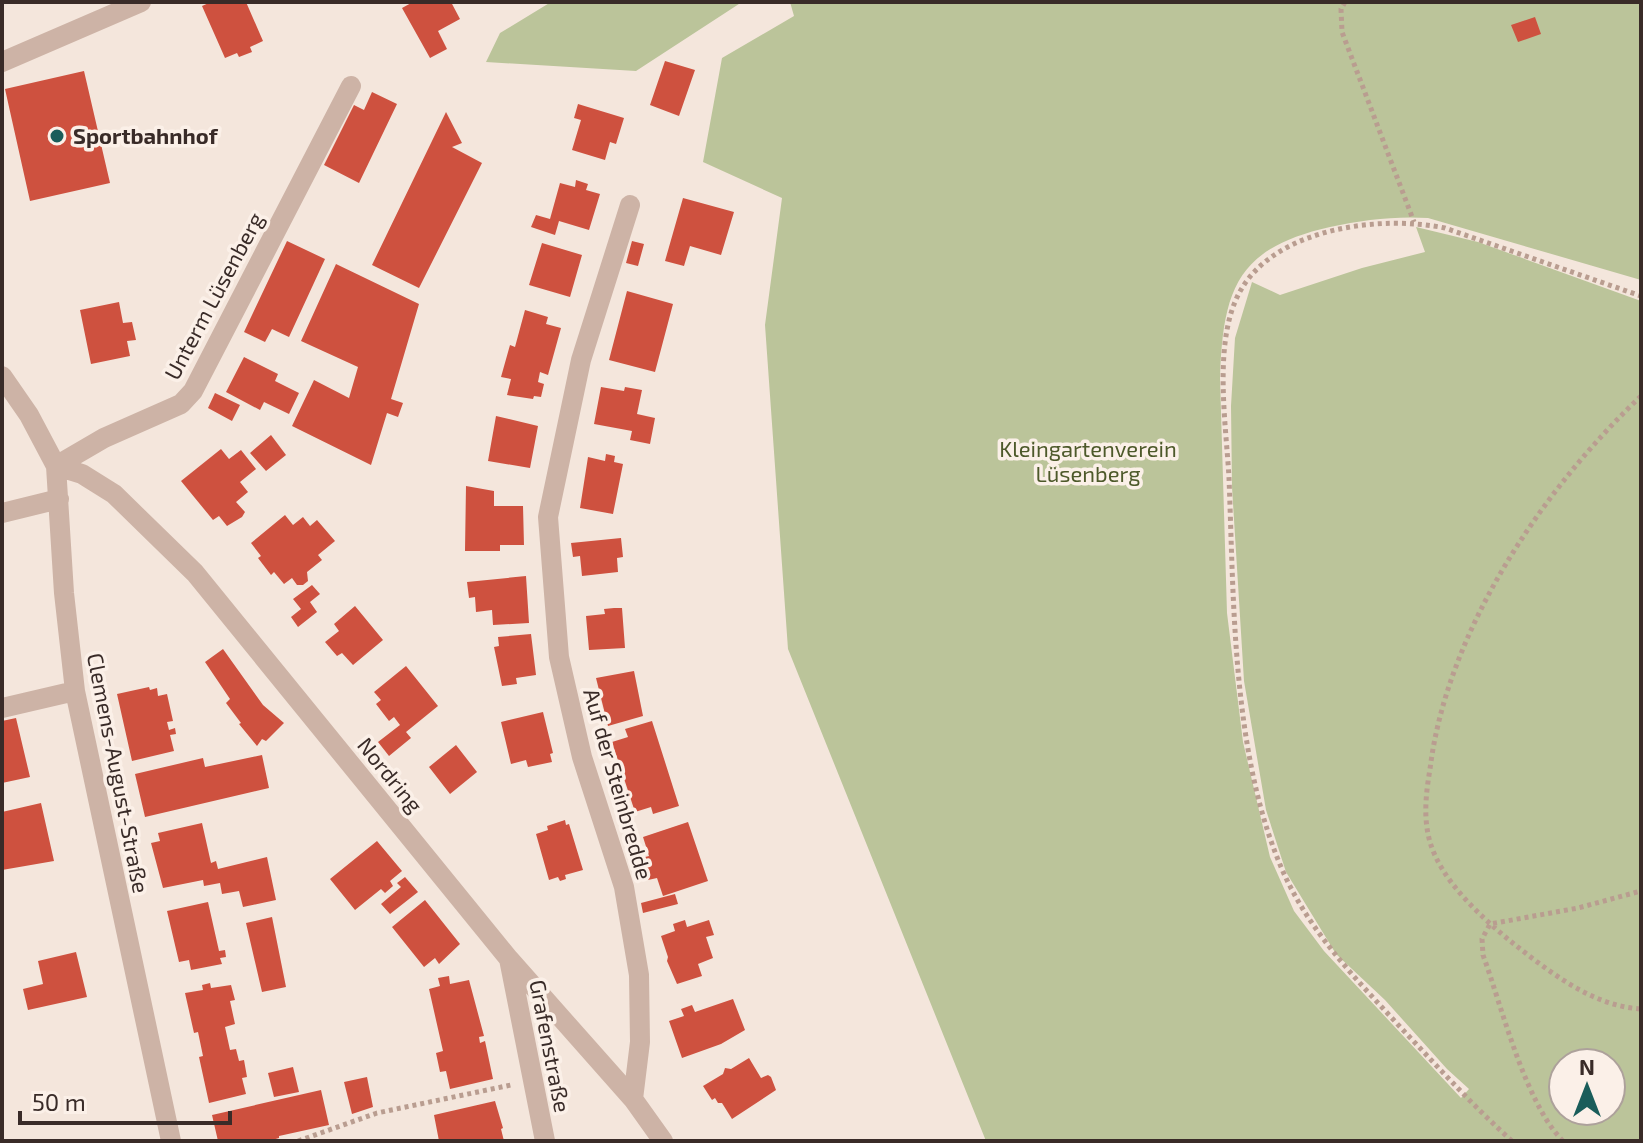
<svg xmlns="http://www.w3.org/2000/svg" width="1643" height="1143" font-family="'Exo 2',sans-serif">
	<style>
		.green { fill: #bbc49a; fill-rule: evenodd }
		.building { fill: #ce513f }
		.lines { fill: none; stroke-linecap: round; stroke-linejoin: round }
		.path { stroke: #b99d90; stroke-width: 5; stroke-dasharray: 4 4; stroke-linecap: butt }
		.minor { stroke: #cdb3a6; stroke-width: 20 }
		.poi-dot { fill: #1a5d5a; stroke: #fbf0e8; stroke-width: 3 }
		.labels { text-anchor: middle; stroke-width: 7; stroke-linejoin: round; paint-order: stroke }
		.poi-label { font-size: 22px; font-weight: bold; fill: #392b28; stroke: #fbf0e8; text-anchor: start }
		.street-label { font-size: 22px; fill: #392b28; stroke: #fbf0e8 }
		.park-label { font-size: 22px; fill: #4d592a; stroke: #fbf0e8 }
	</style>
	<rect width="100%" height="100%" fill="#f4e6dc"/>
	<path class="green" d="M551 2H742L636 71 486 62 500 33Z
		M790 2H1641V280L1428 218C1394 216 1363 220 1330 227 1237 248 1223 289 1220 378L1227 613 1243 742 1270 857 1294 911 1324 951 1461 1098 1469 1089 1447 1069 1385 1000 1336 954 1286 872 1266 810 1244 681 1232 487 1231 406 1235 338 1252 282 1280 295 1362 268 1425 252 1416 227 1478 242 1641 301V1141H986L788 649 765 325 782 198 703 162 722 58 794 16ZM1563 1063H1611V1111H1563Z"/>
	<path class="building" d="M211 2H246L263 41 250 47 252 52 239 57 237 53 225 58 202 6Z
		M413 2H451L460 19 438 31 447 49 430 58 402 8Z
		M1535 17 1541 34 1518 42 1511 25Z
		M665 61 695 70 679 116 650 105Z
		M84 71 110 183 30 201 5 89Z
		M372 92 397 104 359 183 324 165 354 105 364 110Z
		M578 104 624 118 616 144 610 142 605 160 572 150 581 120 574 118Z
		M446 112 462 143 452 147 482 163 419 288 372 265Z
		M576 180 588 184 586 190 600 194 589 230 559 221 555 235 531 227 536 215 550 219 560 183 575 187Z
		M683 198 734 212 721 255 690 246 684 266 665 261Z
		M287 241 325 259 289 337 272 329 265 342 244 332Z
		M632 241 644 244 638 266 626 263Z
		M542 243 582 255 570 297 529 285Z
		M336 264 419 304 391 399 403 403 398 417 387 413 371 465 292 426 314 380 349 398 358 367 301 341Z
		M627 291 673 304 655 372 609 360Z
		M119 302 123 323 132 322 136 340 127 341 130 356 91 364 80 310Z
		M525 310 548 317 546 324 561 328 548 375 540 372 538 382 544 384 541 397 534 396 533 399 507 395 511 379 501 377 510 345 515 347Z
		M244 357 278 374 275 381 299 393 289 414 264 402 260 410 226 392Z
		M601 387 624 391 625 387 642 390 637 414 655 418 650 444 630 440 632 431 594 424Z
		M215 393 240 405 232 421 208 408Z
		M496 416 538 426 530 468 488 461Z
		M271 435 286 455 266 471 250 453Z
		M221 449 229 459 241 450 256 469 240 482 248 492 236 502 245 512 242 517 227 526 219 516 213 520 181 481Z
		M606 454 615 456 614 462 623 464 613 514 580 508 588 457 605 461Z
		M466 486 494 491V506H523L524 545H500V551H465Z
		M285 515 293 525 303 517 310 526 317 520 335 541 318 555 322 560 307 572 308 581 303 585H297L292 578 284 584 274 572 271 575 258 558 261 556 251 543Z
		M621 538 623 557 617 558 618 572 582 576 580 556 573 557 571 543Z
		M526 576 529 623 493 625 492 610 476 612 475 597 469 598 467 582Z
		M312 585 320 594 310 602 317 612 298 627 291 617 301 609 293 599Z
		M355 606 383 640 353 665 342 653 337 656 325 642 339 631 334 624Z
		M614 608H622L625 648 589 650 586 616 605 614 604 609Z
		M531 634 536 675 516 678 517 684 502 686 494 647 499 646 498 637Z
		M223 649 263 705 284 723 266 741 262 739 257 746 239 724 241 723 226 703 230 699 205 662Z
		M406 666 438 706 406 732 411 738 389 756 378 742 400 725 394 717 389 721 376 704 381 700 374 692Z
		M634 671 643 716 608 726 596 678Z
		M149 687 150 690 157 688 158 696 167 694 173 721 167 722 169 730 175 728 176 734 170 735 174 751 132 761 117 694Z
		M543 712 553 753 550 754 552 762 528 767 526 760 511 764 501 722Z
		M16 718 30 777 2 783V721Z
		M652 721 679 806 653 814 651 807 635 812 612 742 628 737 625 729Z
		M456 745 477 772 450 794 429 767Z
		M262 755 269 788 145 817 135 774 203 758 205 767Z
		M41 803 54 861 2 870V812Z
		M565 820 566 825 569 824 583 870 565 875 566 879 560 881 558 877 549 880 536 834 548 830 547 826Z
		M688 822 708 881 663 896 657 878 648 880 641 858 649 856 643 837Z
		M202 823 211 863 216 861 218 869 267 857 276 900 243 907 239 891 222 894 220 883 204 886 203 880 163 888 151 843 160 841 158 833Z
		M377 841 402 871 390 881 393 886 385 893 381 889 355 910 330 879Z
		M405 877 418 892 390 914 381 904 401 887 397 883Z
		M675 894 678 904 643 913 641 903Z
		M425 900 460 944 439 964 435 958 424 967 392 927Z
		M208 902 219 951 225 950 226 957 220 958 222 964 191 970 189 960 179 962 167 911Z
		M272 917 286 987 262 992 246 923Z
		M685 920 687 927 709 920 714 935 706 937 713 958 698 964 702 976 677 984 667 961 668 957 661 936 675 931 673 924Z
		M76 952 87 997 28 1010 23 989 43 984 38 961Z
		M449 976 450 984 469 980 484 1036 479 1037 480 1043 485 1041 493 1079 450 1089 446 1071 440 1072 436 1053 443 1051 429 989 440 986 438 978Z
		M210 983 211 988 231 985 235 1000 230 1001 235 1024 225 1027 230 1050 236 1049 239 1061 244 1060 247 1077 242 1078 246 1094 209 1103 199 1057 203 1056 198 1032 194 1033 185 993 203 990 202 985Z
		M733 999 745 1030 721 1044 682 1058 669 1021 684 1016 681 1009 692 1005 695 1012Z
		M749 1058 761 1078 768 1075 771 1077 776 1090 732 1119 722 1103H718L715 1098 712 1100 703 1086 723 1074 725 1068 731 1069Z
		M293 1067 299 1092 274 1097 268 1073Z
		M367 1077 373 1107 352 1114 344 1082Z
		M321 1090 329 1125 279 1136V1138L269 1141H218L212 1115Z
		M495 1101 503 1128 501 1129 504 1141H439L434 1115Z"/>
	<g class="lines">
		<path class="path" d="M1345 2 1341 9 1342 32 1414 222
			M1641 396C1542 490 1447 631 1430 769 1426 793 1423 818 1430 842 1441 880 1479 915 1509 940 1547 970 1591 1006 1641 1009
			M298 1141 377 1113 511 1085
			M1512 1141C1473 1106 1438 1067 1402 1029 1358 981 1313 936 1285 876 1232 760 1234 604 1229 478 1226 422 1212 337 1242 288 1279 227 1382 215 1445 228L1641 296
			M1563 1141C1525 1103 1502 1007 1483 955L1482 939 1490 924 1578 908 1641 891"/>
		<path class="minor" d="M2 62 141 2
			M630 205 581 360 548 517 559 657 582 757 624 887 639 975 640 1042 633 1099
			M2 376 29 415 56 466 64 593 75 691 171 1141
			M56 466 82 474 114 494 195 573 509 959 633 1099 663 1141
			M56 466 104 438 181 404 193 391 351 86
			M2 513 59 499
			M2 708 75 691
			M509 959 545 1141"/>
	</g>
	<circle class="poi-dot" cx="57" cy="136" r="8"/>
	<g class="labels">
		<g class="poi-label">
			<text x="73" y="144">Sportbahnhof</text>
		</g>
		<g class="street-label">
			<text transform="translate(214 296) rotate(-62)" y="8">Unterm Lüsenberg</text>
			<text transform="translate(118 773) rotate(79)" y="8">Clemens-August-Straße</text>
			<text transform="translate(390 775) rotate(51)" y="8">Nordring</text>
			<text transform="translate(618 784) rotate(74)" y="8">Auf der Steinbredde</text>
			<text transform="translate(550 1046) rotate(79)" y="8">Grafenstraße</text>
		</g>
		<g class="park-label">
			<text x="1088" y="457">Kleingartenverein<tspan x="1088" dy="25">Lüsenberg</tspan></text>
		</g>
	</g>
	<rect width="1643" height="1143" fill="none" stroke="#392b28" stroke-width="8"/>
	<g transform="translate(1587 1087)"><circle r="38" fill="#fbf0e8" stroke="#ada19b" stroke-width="2"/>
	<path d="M0-6L14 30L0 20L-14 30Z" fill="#1a5d5a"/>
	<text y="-12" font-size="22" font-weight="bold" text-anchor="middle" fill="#392b28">N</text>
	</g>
	<path d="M20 1111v12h210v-12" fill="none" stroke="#392b28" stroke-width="4"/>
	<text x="32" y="1111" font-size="24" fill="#392b28" stroke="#fbf0e8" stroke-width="6" paint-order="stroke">50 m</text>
</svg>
